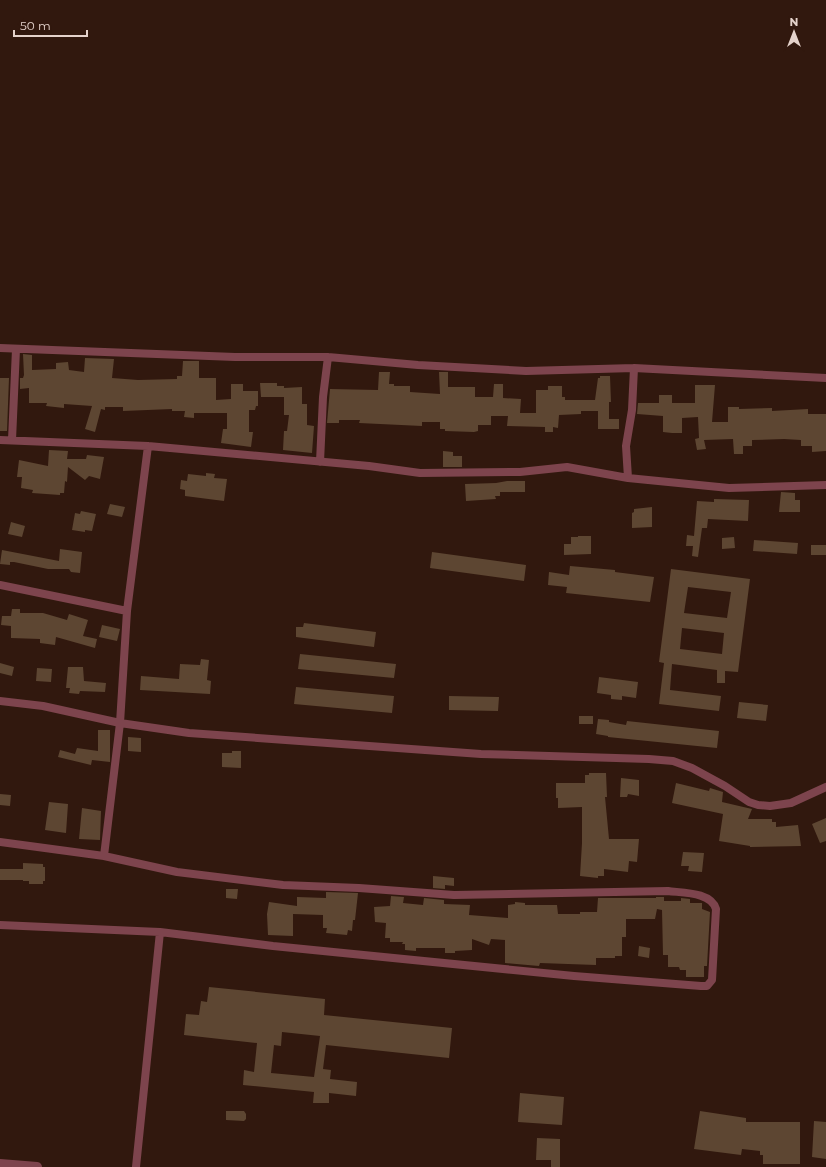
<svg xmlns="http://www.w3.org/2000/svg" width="826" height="1167" font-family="Montserrat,sans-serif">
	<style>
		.building { fill: #5d4632; fill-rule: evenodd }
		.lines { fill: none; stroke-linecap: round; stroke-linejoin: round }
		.minor { stroke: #7d444d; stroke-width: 8 }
		.tertiary { stroke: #7d444d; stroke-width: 10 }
	</style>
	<rect width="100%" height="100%" fill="#31180e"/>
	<path class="building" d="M23 354 32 355V370L56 369V363L68 362 69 370 84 372 85 358 114 359 112 378 138 380 177 379V376H182L183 361H199V378H216V400L231 399V384H243V391H258V406H256L255 410H249V432H253L251 447 221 443 223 429H227V413H194V418L184 417 185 411H172V409L123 411V407H105V410L101 409 95 432 85 429 92 406 64 404V408L46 406 47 403H29V388L20 389V378H23L24 375Z
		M379 372H390L389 384H394V386H410V392L440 394 439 372H448V387H475V397H493L494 384H503V398L521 399 520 413H536V390H548V386H562V397H565V400H595L598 378H600V376H610L611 402H609V419H619V429H598V411H581V414L559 415 558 428 553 427V432H545V427L507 426 508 416H491V425H478V431L474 432 445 431V429H440V422H422V426L359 423 360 420H339V423H327L330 389 378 390Z
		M0 378H9L7 431H0Z
		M260 383H277V386H284V388L302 387V404H307V425L314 426 312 453 283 450 284 431H287L289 415H284V397H261Z
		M695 385H715L712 422H728V407H739V409L772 408V411L808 409V414H826V451L812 452V446H801V440L784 439 752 440V446H743V454H734L733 439 704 440 706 449 697 450 695 439 699 438 698 417 682 418V433H672L663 432V416L637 414 638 403H659V395H672V403H695Z
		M49 450 68 451 67 459H86L87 455 104 457 100 479 89 476 85 480 68 467 67 482 65 481 64 493H60V495L32 493 33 490 21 488 22 477H17L19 460 48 466Z
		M443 451 453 452V456H462V467H443Z
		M206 473 215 474 214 478 227 479 224 501 185 496V490L180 489 181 480 187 481 188 474 206 476Z
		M507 481H525V492H500V496H495L496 499 466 501 465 484 496 483Z
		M781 492 795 493V500H800V512H779Z
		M714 499 749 500 748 521 708 519 707 528H702L698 557 692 556 693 546H686L687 535 694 536 697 501 714 502Z
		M110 504 125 507 122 517 107 514Z
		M652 507V527L632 528V513L634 512V509Z
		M81 511 96 514 92 531 85 530V532L72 530 75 513 80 514Z
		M11 522 25 526 22 537 8 534Z
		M578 536H591V554L564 555V544H571V537H578Z
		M734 537 735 548 722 549V538Z
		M754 540 798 543 797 554 753 551Z
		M811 545H826V555H811Z
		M60 549 82 552 80 573 71 572 69 569H48L14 562H10V565L0 564 2 550 59 561Z
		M432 552 526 565 524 581 430 568Z
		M570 566 615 570V572L654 577 650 602 566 593 567 587 548 585 549 572 569 575Z
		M671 569 750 579 738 672 725 671V683H717V670L672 664 670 690 721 696 719 711 659 704 664 663 659 662ZM688 587 731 592 727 618 684 613ZM682 628 724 633 722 654 680 649Z
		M12 609H20V613H43L67 620 69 614 88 620 83 636 97 639 95 648 56 637 55 645 40 643V639L11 638V626L1 625 2 616H11Z
		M304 623 376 632 374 647 296 637V627H303Z
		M102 625 120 629 117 641 99 637Z
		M300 654 396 664 394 678 298 669Z
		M201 659 209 660 207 680 211 681 210 694 140 690 141 676 179 679 180 664 200 665Z
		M0 663 14 667 12 676 0 673Z
		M68 667H83L84 681 106 683 105 692 80 691 79 694 69 693 70 688H66Z
		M37 668 52 669 51 682 36 681Z
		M599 677 638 682 636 698 622 696V700L611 699V695L597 693Z
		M296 687 394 696 392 713 294 704Z
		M449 696 499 697 498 711 449 710Z
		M739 702 768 705 766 721 737 718Z
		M579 716H593V724H579Z
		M598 719 609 720V722L626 725 627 721 719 731 717 748 608 737V736L596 734Z
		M98 730H110V762L92 760 91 765 58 757 60 750 75 754 77 748 98 751Z
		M128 737 141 738V752L128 751Z
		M232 751H241V768L222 767V753H232Z
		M589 773H606L607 797H605L609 839H639L637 862 629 861 628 872 604 869V876H598V878L580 876 582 843V807L558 808V798H556V783H585V775H589Z
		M621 778 639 780V796L628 794 627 797H620Z
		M676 783 709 791 710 788 723 792 722 802 752 809 748 819H772V822H776V827L798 825 801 846 750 847V846L719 841 723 814 672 803Z
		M0 794 11 795 10 806 0 805Z
		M49 802 68 804 66 833 45 830Z
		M82 808 101 811 100 840 79 839Z
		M826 818V841L820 843 812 824Z
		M683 852 704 853 702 872 688 871 689 866H681Z
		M23 863 43 864V867H45V881H43V884H29V881H23V880H0V869H23Z
		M433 876 454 878V886L445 885V889L433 888Z
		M226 889H238L237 899 226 898Z
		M326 892 358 893 355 920H353L352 931 348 930 347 935 326 933 327 928H323V915L293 914V936L268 935 267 914 269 902 297 906V897L326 898Z
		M391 896 404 897 403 903 423 905 424 898 444 900V904L470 905 469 915 508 918V905L515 904V902L525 903V905H557L558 914H580V912H597L598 898H656V897H664V901H681V898L690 899V903H702V909L710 912 707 966H704V977H686V970H680L679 967H668V955H663L662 910 657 909 655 919H626V937H622V956H615V958H596V965L540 963 539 966 505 963V940L491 939 489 945 472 939V950L455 951V953H445V948H416V951L405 950V944H402L403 942H390V938H385L386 923 375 922 374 907 390 906Z
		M639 946 650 948 649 958 638 956Z
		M209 987 325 999 324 1015 452 1028 449 1058 326 1045 323 1069 331 1070 330 1079 357 1082 356 1096 329 1093V1103H313L314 1092 243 1085 244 1070 254 1072 257 1043 184 1035 186 1014 199 1015 201 1001 207 1002ZM282 1032 320 1036 314 1077 271 1073 274 1045 281 1046Z
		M520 1093 564 1097 562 1125 518 1122Z
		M226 1111H244L246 1114V1119L244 1121 226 1120Z
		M700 1111 746 1118V1122H800V1164H763V1155H760V1151L742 1149 741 1155 694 1149Z
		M814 1121 826 1122V1159L812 1157Z
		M537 1138 560 1139V1167H551V1160H536Z"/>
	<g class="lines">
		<path class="minor" d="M0 348 235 357H328L418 365 526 371 634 368 826 378
			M0 440 148 446 369 466 420 473 520 472 567 467 628 478 729 488 826 485
			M12 440 16 349
			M320 462 323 397 328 357
			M628 478 626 446 632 410 634 368
			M0 585 127 611
			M0 701 43 706 120 723 189 733 481 754 649 759 673 761 692 768 725 786 749 802 758 805 770 806 791 803 826 787
			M0 842 104 856 177 872 283 885 359 888 454 895 668 891C683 893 711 892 716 909L712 980 707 986H701L574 976 273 946 160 932 0 925
			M104 856 120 723 127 611 148 446
			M136 1167 160 932"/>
		<path class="tertiary" d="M0 1164 37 1167"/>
	</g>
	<g transform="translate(794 32)" stroke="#31180e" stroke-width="3" paint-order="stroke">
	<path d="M0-3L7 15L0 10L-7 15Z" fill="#e4d2cb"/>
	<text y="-6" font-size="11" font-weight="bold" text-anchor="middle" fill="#e4d2cb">N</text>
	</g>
	<path d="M14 30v6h73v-6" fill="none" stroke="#e4d2cb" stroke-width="2"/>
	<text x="20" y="30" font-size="12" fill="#e4d2cb" stroke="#31180e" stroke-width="3" paint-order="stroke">50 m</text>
</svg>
